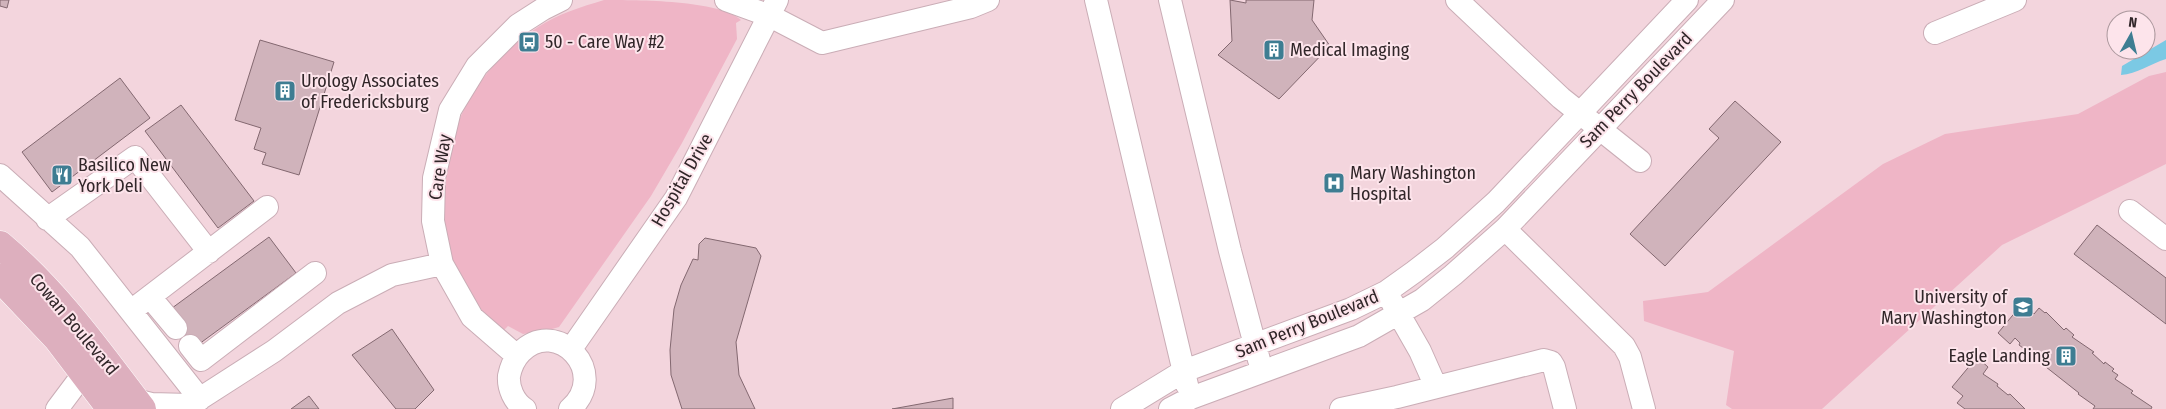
<svg xmlns="http://www.w3.org/2000/svg" width="2166" height="409" font-family="'Fira Sans Condensed',sans-serif">
	<style>
		.green { fill: #efb5c6 }
		.water { fill: #7bc9e4 }
		.building { fill: #d0b3bb; stroke: #836870 }
		.lines { fill: none; stroke-linecap: round; stroke-linejoin: round }
		.minor-casing { stroke: #caadb6; stroke-width: 24 }
		.major-casing { stroke: #fff; stroke-width: 29 }
		.minor { stroke: #fff; stroke-width: 22 }
		.major { stroke: #ddafbe; stroke-width: 28 }
		.labels { text-anchor: middle; stroke-width: 4; stroke-linejoin: round; paint-order: stroke }
		.poi-label { font-size: 18px; fill: #312629; stroke: #fde4eb; text-anchor: start }
		.street-label { font-size: 18px; fill: #312629; stroke: #fde4eb }
	</style>
	<rect width="100%" height="100%" fill="#f3d5dd"/>
	<path class="green" d="M604 0C637 0 720 0 741 20L736 23 737 39 682 143 651 196 559 327 552 329 523 334 508 326 503 331C487 316 471 301 462 282 417 191 454 81 538 27 558 14 581 7 604 0Z
		M2166 72V164L2002 245 1822 409H1732L1726 405 1734 351 1644 321 1643 301 1708 292 1883 164 1945 134 2078 114 2149 76Z"/>
	<path class="water" d="M2166 40V59C2150 64 2137 74 2121 75L2122 66Z"/>
	<path class="building" d="M0 0H9L7 8 0 6Z
		M1230 0 1246 3V0H1314L1312 20 1330 46 1279 99 1218 55 1232 41Z
		M260 40 334 62 299 175 262 164 266 153 254 149 261 128 235 120Z
		M120 78 150 118 52 192 22 152Z
		M1735 101 1781 142 1665 266 1630 234 1719 138 1709 129Z
		M181 105 254 201 218 228 145 131Z
		M2097 225 2166 278V324L2074 254Z
		M269 237 296 273 195 347 168 311Z
		M705 238 756 248 761 256 736 342 739 375 755 409H682L671 375 670 350 674 309 681 285 693 259 698 260 699 244Z
		M2022 304 2034 314 2039 308 2045 313 2046 312 2064 330 2066 328 2074 335 2072 337 2094 352 2092 353 2104 364 2105 362 2114 369 2112 371 2118 375 2115 379 2133 391 2131 393 2152 407 2151 409H2093L2095 406 2078 394 2079 393 2046 367 2028 349 2027 351 2019 345 2020 343 2015 338 2010 344 1998 333Z
		M392 329 434 390 415 409H396L352 355Z
		M1977 357 1988 367 1983 374 1998 384 1997 386 2008 395 2010 394 2025 409H1965L1957 403 1963 396 1952 387Z
		M309 396 319 409H291Z
		M953 398V409H892Z"/>
	<g class="lines">
		<g class="minor-casing">
			<path id="minor" d="M726 0 770 16 822 43 971 7 988 0
				M1096 0 1187 385
				M1170 0 1230 251 1259 360
				M1457 0 1561 98 1640 161
				M1935 33 2015 0
				M0 175 80 247 200 399
				M2130 211 2166 239
				M47 219 135 157 209 252
				M1505 229 1624 346 1630 357 1644 409
				M150 297 176 328
				M1392 302 1420 351 1436 387
				M131 311 267 207
				M190 346 201 360 315 273
				M571 349 676 198 777 0
				M517 356 472 317 442 264 433 221 434 178 450 110 477 66 518 25 543 9 561 0
				M135 400 151 404 190 405 274 351 338 303 392 275 442 264
				M57 409 84 373
				M525 409C514 402 508 388 509 376 511 366 515 358 521 352 557 316 611 373 570 409
				M1122 409 1184 371 1351 309 1386 292 1414 272 1445 248 1496 202 1687 0
				M1170 409 1191 398 1359 336 1422 300 1453 275 1505 229 1723 0
				M1341 409 1397 397 1544 360 1551 362 1554 367 1565 409"/>
		</g>
		<g class="major-casing">
			<path id="major" d="M0 245C56 292 98 351 142 409
				M0 278 57 338 111 409"/>
		</g>
		<use href="#minor" class="minor"/>
		<use href="#major" class="major"/>
	</g>
	<defs>
		<g id="bus-square" transform="scale(1.125)"><rect x="-9" y="-9" width="18" height="18" rx="4" fill="#3e7d92" stroke="#fde4eb"/><path d="M-5-6H5V4H4V6H2V4H-2V6H-4V4H-5ZM-3.5-4V0h7V-4ZM-3.5 1.2v1.5H-2V1.2ZM2 1.2v1.5H3.5V1.2Z" fill="#fff"/></g>
		<g id="building-square" transform="scale(1.125)"><rect x="-9" y="-9" width="18" height="18" rx="4" fill="#3e7d92" stroke="#fde4eb"/><path d="M-4-6H4V6H1V3H-1V6H-4ZM-2.5-4.3h1.7v1.8h-1.7ZM.8-4.3h1.7v1.8H.8ZM-2.5-1h1.7V.8h-1.7ZM.8-1h1.7V.8H.8Z" fill="#fff"/></g>
		<g id="restaurant-square" transform="scale(1.125)"><rect x="-9" y="-9" width="18" height="18" rx="4" fill="#3e7d92" stroke="#fde4eb"/><path d="M-5-6h1v4h1v-4h1v4h1v-4h1v5L-1.5 .5V6h-2V.5L-5-1ZM5-6V6H3V1.5H1.5Q1.5-4 5-6Z" fill="#fff"/></g>
		<g id="hospital-square" transform="scale(1.125)"><rect x="-9" y="-9" width="18" height="18" rx="4" fill="#3e7d92" stroke="#fde4eb"/><path d="M-5-5h3v3.5h4V-5h3V5h-3V1.5h-4V5h-3Z" fill="#fff"/></g>
		<g id="university-square" transform="scale(1.125)"><rect x="-9" y="-9" width="18" height="18" rx="4" fill="#3e7d92" stroke="#fde4eb"/><path d="M0-5L7-2L0 1L-7-2ZM-4 1L0 2.5L4 1V4Q0 6-4 4Z" fill="#fff"/></g>
	</defs>
	<g fill-rule="evenodd">
		<use href="#bus-square" x="529" y="42"/>
		<use href="#building-square" x="1274" y="50"/>
		<use href="#building-square" x="285" y="91"/>
		<use href="#restaurant-square" x="62" y="175"/>
		<use href="#hospital-square" x="1334" y="183"/>
		<use href="#university-square" x="2023" y="307"/>
		<use href="#building-square" x="2066" y="356"/>
	</g>
	<g class="labels">
		<g class="poi-label">
			<text x="545" y="48">50 - Care Way #2</text>
			<text x="1290" y="56">Medical Imaging</text>
			<text x="301" y="87">Urology Associates<tspan x="301" dy="21">of Fredericksburg</tspan></text>
			<text x="78" y="171">Basilico New<tspan x="78" dy="21">York Deli</tspan></text>
			<text x="1350" y="179">Mary Washington<tspan x="1350" dy="21">Hospital</tspan></text>
			<text x="2007" y="303" text-anchor="end">University of<tspan x="2007" dy="21">Mary Washington</tspan></text>
			<text x="2050" y="362" text-anchor="end">Eagle Landing</text>
		</g>
		<g class="street-label">
			<text transform="translate(1636 90) rotate(-46)" y="6">Sam Perry Boulevard</text>
			<text transform="translate(440 167) rotate(-81)" y="6">Care Way</text>
			<text transform="translate(682 180) rotate(-60)" y="6">Hospital Drive</text>
			<text transform="translate(74 324) rotate(50)" y="6">Cowan Boulevard</text>
			<text transform="translate(1307 324) rotate(-22)" y="6">Sam Perry Boulevard</text>
		</g>
	</g>
	<g transform="translate(2131 35) rotate(8)"><circle r="24" fill="#fde4eb" stroke="#ab989d"/>
	<path d="M0-4L9 19L0 12L-9 19Z" fill="#3e7d92"/>
	<text y="-8" font-size="14" font-weight="bold" text-anchor="middle" fill="#312629">N</text>
	</g>
</svg>
